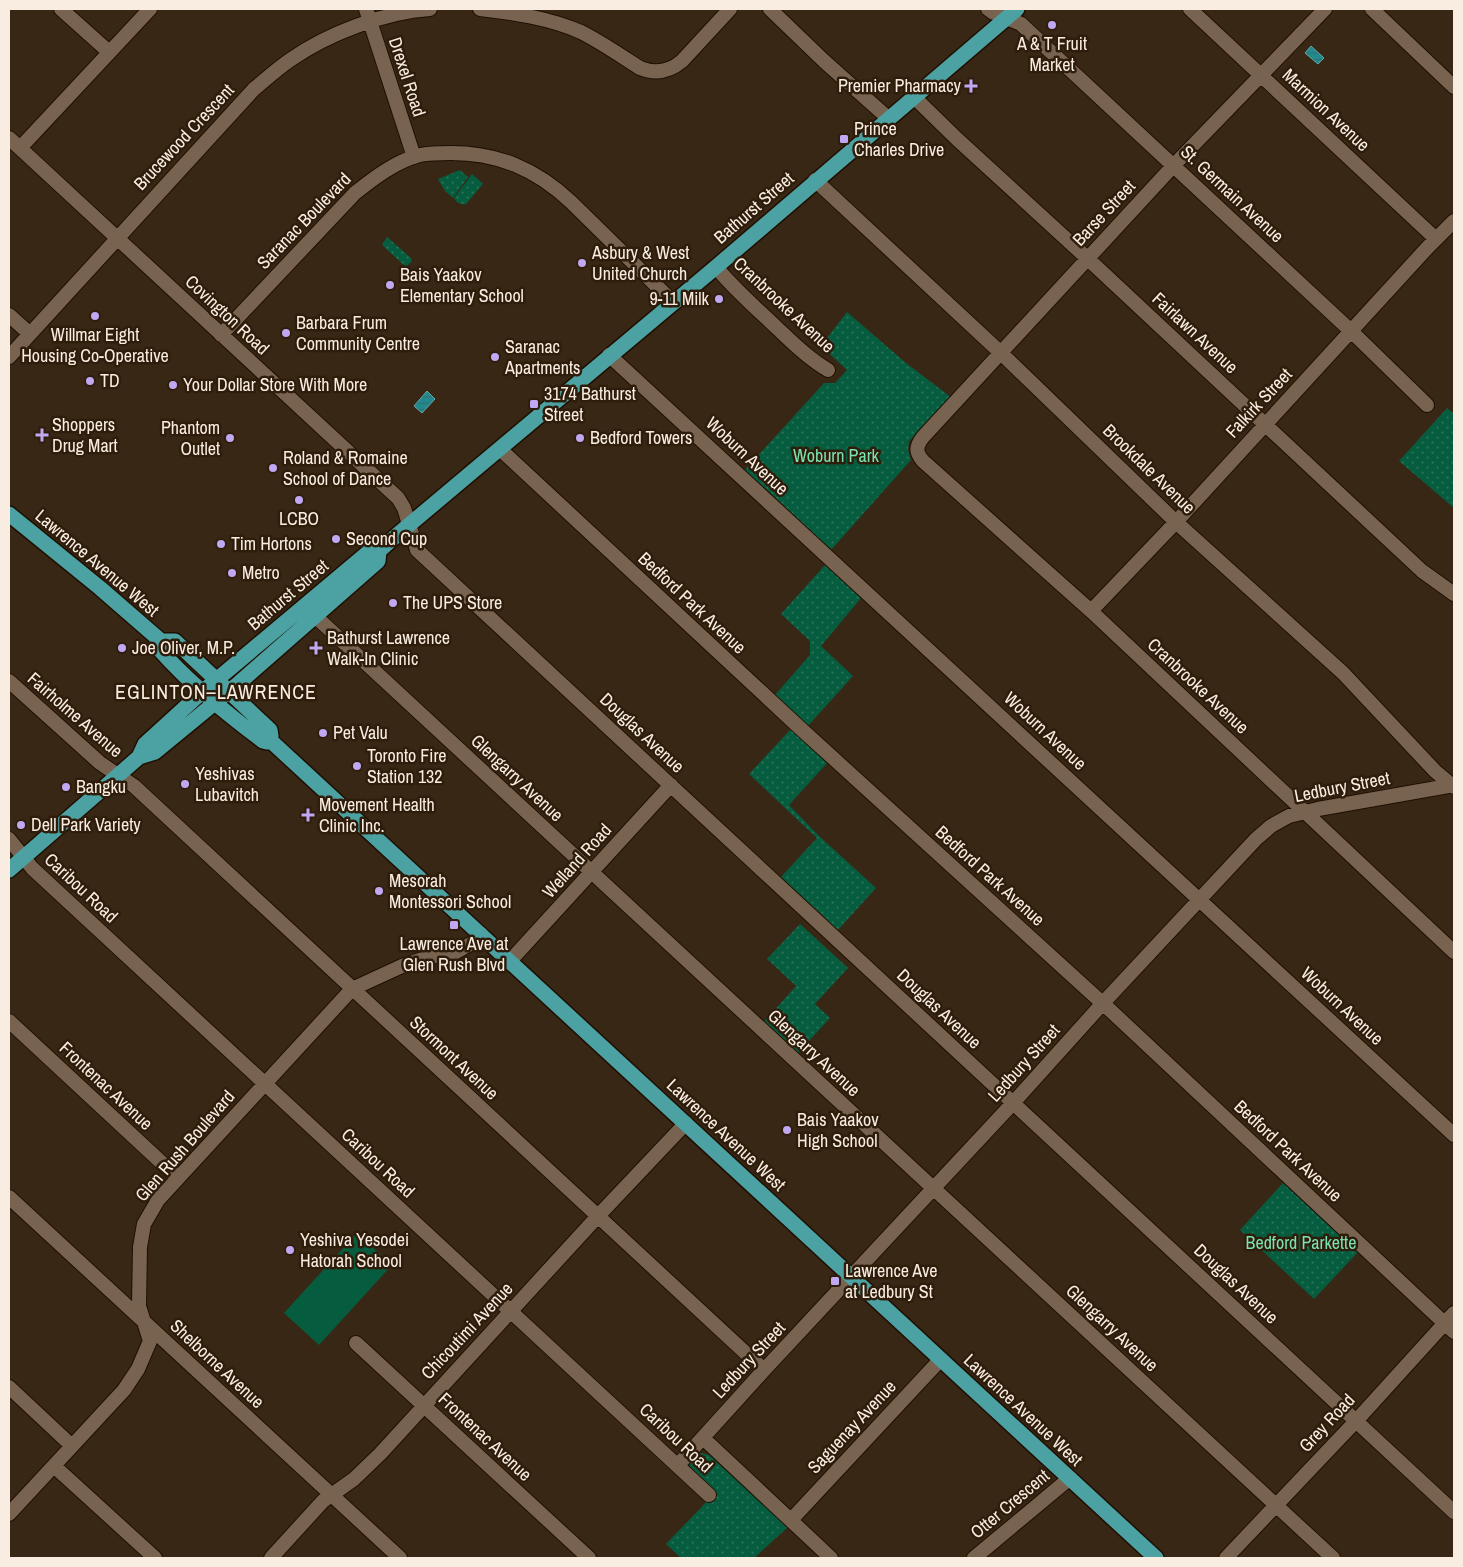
<svg xmlns="http://www.w3.org/2000/svg" width="1463" height="1567" font-family="'Archivo Narrow',sans-serif">
	<style>
		.green { fill: #065c3e }
		.park { fill: url(#park-dots) }
		.water { fill: url(#water-rules); stroke: #62a8a8 }
		.lines { fill: none; stroke-linecap: round; stroke-linejoin: round }
		.minor-casing { stroke: #200f01; stroke-width: 16 }
		.major-casing { stroke: #200f01; stroke-width: 18 }
		.minor { stroke: #786350; stroke-width: 14 }
		.major { stroke: #4ca1a2; stroke-width: 15 }
		.poi-dot { fill: #c0a8f3; stroke: #2f1d0c; stroke-width: 2 }
		.labels { text-anchor: middle; stroke-width: 5; stroke-linejoin: round; paint-order: stroke }
		.poi-label { font-size: 18px; fill: #f9ede2; stroke: #2f1d0c; text-anchor: start }
		.street-label { font-size: 18px; fill: #f9ede2; stroke: #2f1d0c }
		.park-label { font-size: 18px; fill: #7ae3b3; stroke: #2f1d0c }
		.quarter-label { font-size: 20px; letter-spacing: 1px; fill: #f9ede2; stroke: #2f1d0c }
	</style>
	<defs>
		<pattern id="park-dots" width="8" height="8" patternUnits="userSpaceOnUse" patternTransform="scale(1.25)"><rect width="8" height="8" fill="#065c3e"/><path d="M2 2h.1M6 6h.1" fill="none" stroke="#2b745a" stroke-width="1.8" stroke-linecap="round"/></pattern>
		<pattern id="water-rules" width="6" height="5" patternUnits="userSpaceOnUse" patternTransform="scale(1.25)"><rect width="6" height="5" fill="#228a8f"/><path d="M0 2.5h6" fill="none" stroke="#326f71"/></pattern>
	</defs>
	<rect width="100%" height="100%" fill="#392716"/>
	<path class="green" d="M357 1233 392 1265 319 1345 284 1313Z"/>
	<path class="park" d="M460 170 468 177 453 198 445 191 438 179Z
		M472 174 483 184 466 204C460 205 457 203 454 198Z
		M387 237 411 258 412 261 406 267 382 245Z
		M847 312 906 363 952 398 909 441 908 450 911 460 831 550 745 470 824 383H835L847 370 821 346Z
		M1447 408 1454 414V508L1399 461Z
		M825 565 861 598 821 646 853 676 807 727 774 696 810 655V641L781 614Z
		M791 729 828 762 789 805 819 836 876 888 837 931 780 878 817 838 749 774Z
		M800 924 848 968 815 1004 830 1018 798 1053 764 1022 796 986 767 959Z
		M1283 1183 1358 1252 1314 1299 1240 1230Z
		M701 1453 709 1455 788 1527 754 1558H681L666 1544 714 1494 690 1469C689 1461 694 1456 701 1453Z"/>
	<path class="water" d="M1311 46 1324 58 1318 64 1305 53Z
		M427 391 435 399 422 413 414 406Z"/>
	<g class="lines">
		<g class="minor-casing">
			<path id="minor" d="M61 9 109 52
				M366 9 414 157
				M480 9C514 13 549 18 581 32 601 42 621 56 640 68 655 74 669 72 682 61L730 9
				M770 9 824 61 888 118
				M988 9 992 12 1021 24 1351 331 1427 405
				M1190 9 1436 239
				M1325 9 1174 165 923 437C916 446 915 452 923 461L1091 611 1454 952
				M1372 9 1454 87
				M914 97 957 139 1087 258 1422 571 1454 594
				M9 138 398 498 404 508 417 550 1454 1512
				M20 148 150 9
				M815 180 1001 353 1176 522 1343 673 1435 771 1454 787
				M716 267C734 289 756 308 777 328 793 343 809 359 828 370
				M9 315 30 334
				M221 335 355 193C374 178 396 161 420 155 430 153 441 153 451 153 498 153 536 169 571 202L673 302
				M609 355 1454 1135
				M9 357 254 89C266 79 277 69 290 60 327 34 384 12 430 9
				M500 449 800 728 1110 1010 1454 1332
				M1091 611 1176 522 1428 247 1454 221
				M315 616 1333 1558
				M9 681 100 763 134 786 764 1370
				M9 839 32 868 709 1495
				M510 961 671 785
				M9 1021 177 1177
				M9 1197 400 1558
				M356 1343 589 1558
				M9 1387 72 1446
				M703 1438 831 1558
				M678 1465 764 1370 1013 1103 1103 1003 1256 839 1271 826 1289 816 1318 809 1454 785
				M54 1466 155 1558
				M9 1514 124 1390 138 1369 150 1341 139 1306 140 1247 144 1224 158 1200 352 989 402 966 426 958 456 952 472 943 481 934
				M791 1520 941 1359
				M271 1558 323 1501 354 1479 380 1454 598 1216 686 1123
				M974 1558 1070 1478
				M1226 1558 1356 1421 1454 1313"/>
		</g>
		<g class="major-casing">
			<path id="major" d="M9 514 100 588 161 641H175L270 730 271 736 270 740 272 742 1156 1558
				M161 641 159 645 160 650C190 684 226 713 263 741L267 742 270 740
				M139 757 145 744 202 692 371 550 379 551
				M9 870 139 757 155 752 239 683 378 561 379 551 397 535 716 267 1017 9"/>
		</g>
		<use href="#minor" class="minor"/>
		<use href="#major" class="major"/>
	</g>
	<g class="poi-dot">
		<circle cx="1052" cy="25" r="5"/>
		<path d="M968.5 78.5h5v5h5v5h-5v5h-5v-5h-5v-5h5z"/>
		<rect x="839" y="134" width="10" height="10" rx="2.5"/>
		<circle cx="582" cy="263" r="5"/>
		<circle cx="390" cy="285" r="5"/>
		<circle cx="719" cy="299" r="5"/>
		<circle cx="95" cy="316" r="5"/>
		<circle cx="286" cy="333" r="5"/>
		<circle cx="495" cy="357" r="5"/>
		<circle cx="90" cy="381" r="5"/>
		<circle cx="173" cy="385" r="5"/>
		<rect x="529" y="399" width="10" height="10" rx="2.5"/>
		<path d="M39.5 427.5h5v5h5v5h-5v5h-5v-5h-5v-5h5z"/>
		<circle cx="230" cy="438" r="5"/>
		<circle cx="580" cy="438" r="5"/>
		<circle cx="273" cy="468" r="5"/>
		<circle cx="299" cy="500" r="5"/>
		<circle cx="336" cy="539" r="5"/>
		<circle cx="221" cy="544" r="5"/>
		<circle cx="232" cy="573" r="5"/>
		<circle cx="393" cy="603" r="5"/>
		<circle cx="122" cy="648" r="5"/>
		<path d="M313.5 640.5h5v5h5v5h-5v5h-5v-5h-5v-5h5z"/>
		<circle cx="323" cy="733" r="5"/>
		<circle cx="357" cy="766" r="5"/>
		<circle cx="185" cy="784" r="5"/>
		<circle cx="66" cy="787" r="5"/>
		<path d="M305.5 807.5h5v5h5v5h-5v5h-5v-5h-5v-5h5z"/>
		<circle cx="21" cy="825" r="5"/>
		<circle cx="379" cy="891" r="5"/>
		<rect x="449" y="920" width="10" height="10" rx="2.5"/>
		<circle cx="787" cy="1130" r="5"/>
		<circle cx="290" cy="1250" r="5"/>
		<rect x="830" y="1276" width="10" height="10" rx="2.5"/>
	</g>
	<g class="labels">
		<g class="poi-label">
			<text x="1052" y="50" text-anchor="middle">A &amp; T Fruit<tspan x="1052" dy="21">Market</tspan></text>
			<text x="961" y="92" text-anchor="end">Premier Pharmacy</text>
			<text x="854" y="135">Prince<tspan x="854" dy="21">Charles Drive</tspan></text>
			<text x="592" y="259">Asbury &amp; West<tspan x="592" dy="21">United Church</tspan></text>
			<text x="400" y="281">Bais Yaakov<tspan x="400" dy="21">Elementary School</tspan></text>
			<text x="709" y="305" text-anchor="end">9-11 Milk</text>
			<text x="296" y="329">Barbara Frum<tspan x="296" dy="21">Community Centre</tspan></text>
			<text x="95" y="341" text-anchor="middle">Willmar Eight<tspan x="95" dy="21">Housing Co-Operative</tspan></text>
			<text x="505" y="353">Saranac<tspan x="505" dy="21">Apartments</tspan></text>
			<text x="100" y="387">TD</text>
			<text x="183" y="391">Your Dollar Store With More</text>
			<text x="544" y="400">3174 Bathurst<tspan x="544" dy="21">Street</tspan></text>
			<text x="52" y="431">Shoppers<tspan x="52" dy="21">Drug Mart</tspan></text>
			<text x="220" y="434" text-anchor="end">Phantom<tspan x="220" dy="21">Outlet</tspan></text>
			<text x="590" y="444">Bedford Towers</text>
			<text x="283" y="464">Roland &amp; Romaine<tspan x="283" dy="21">School of Dance</tspan></text>
			<text x="299" y="525" text-anchor="middle">LCBO</text>
			<text x="346" y="545">Second Cup</text>
			<text x="231" y="550">Tim Hortons</text>
			<text x="242" y="579">Metro</text>
			<text x="403" y="609">The UPS Store</text>
			<text x="327" y="644">Bathurst Lawrence<tspan x="327" dy="21">Walk-In Clinic</tspan></text>
			<text x="132" y="654">Joe Oliver, M.P.</text>
			<text x="333" y="739">Pet Valu</text>
			<text x="367" y="762">Toronto Fire<tspan x="367" dy="21">Station 132</tspan></text>
			<text x="195" y="780">Yeshivas<tspan x="195" dy="21">Lubavitch</tspan></text>
			<text x="76" y="793">Bangku</text>
			<text x="319" y="811">Movement Health<tspan x="319" dy="21">Clinic Inc.</tspan></text>
			<text x="31" y="831">Dell Park Variety</text>
			<text x="389" y="887">Mesorah<tspan x="389" dy="21">Montessori School</tspan></text>
			<text x="454" y="950" text-anchor="middle">Lawrence Ave at<tspan x="454" dy="21">Glen Rush Blvd</tspan></text>
			<text x="797" y="1126">Bais Yaakov<tspan x="797" dy="21">High School</tspan></text>
			<text x="300" y="1246">Yeshiva Yesodei<tspan x="300" dy="21">Hatorah School</tspan></text>
			<text x="845" y="1277">Lawrence Ave<tspan x="845" dy="21">at Ledbury St</tspan></text>
		</g>
		<g class="street-label">
			<text transform="translate(407 77) rotate(72)" y="6">Drexel Road</text>
			<text transform="translate(1326 110) rotate(43)" y="6">Marmion Avenue</text>
			<text transform="translate(184 137) rotate(-47)" y="6">Brucewood Crescent</text>
			<text transform="translate(1232 194) rotate(43)" y="6">St. Germain Avenue</text>
			<text transform="translate(754 208) rotate(-41)" y="6">Bathurst Street</text>
			<text transform="translate(1104 213) rotate(-47)" y="6">Barse Street</text>
			<text transform="translate(304 221) rotate(-46)" y="6">Saranac Boulevard</text>
			<text transform="translate(784 305) rotate(43)" y="6">Cranbrooke Avenue</text>
			<text transform="translate(227 315) rotate(43)" y="6">Covington Road</text>
			<text transform="translate(1195 333) rotate(43)" y="6">Fairlawn Avenue</text>
			<text transform="translate(1259 403) rotate(-47)" y="6">Falkirk Street</text>
			<text transform="translate(747 456) rotate(43)" y="6">Woburn Avenue</text>
			<text transform="translate(1149 469) rotate(44)" y="6">Brookdale Avenue</text>
			<text transform="translate(97 563) rotate(40)" y="6">Lawrence Avenue West</text>
			<text transform="translate(288 595) rotate(-40)" y="6">Bathurst Street</text>
			<text transform="translate(692 603) rotate(43)" y="6">Bedford Park Avenue</text>
			<text transform="translate(1198 686) rotate(43)" y="6">Cranbrooke Avenue</text>
			<text transform="translate(75 715) rotate(41)" y="6">Fairholme Avenue</text>
			<text transform="translate(1045 731) rotate(43)" y="6">Woburn Avenue</text>
			<text transform="translate(642 733) rotate(43)" y="6">Douglas Avenue</text>
			<text transform="translate(517 778) rotate(43)" y="6">Glengarry Avenue</text>
			<text transform="translate(1342 787) rotate(-11)" y="6">Ledbury Street</text>
			<text transform="translate(577 861) rotate(-48)" y="6">Welland Road</text>
			<text transform="translate(990 876) rotate(42)" y="6">Bedford Park Avenue</text>
			<text transform="translate(81 888) rotate(43)" y="6">Caribou Road</text>
			<text transform="translate(1342 1006) rotate(43)" y="6">Woburn Avenue</text>
			<text transform="translate(939 1009) rotate(43)" y="6">Douglas Avenue</text>
			<text transform="translate(814 1053) rotate(43)" y="6">Glengarry Avenue</text>
			<text transform="translate(454 1058) rotate(43)" y="6">Stormont Avenue</text>
			<text transform="translate(1024 1063) rotate(-48)" y="6">Ledbury Street</text>
			<text transform="translate(106 1086) rotate(43)" y="6">Frontenac Avenue</text>
			<text transform="translate(726 1135) rotate(43)" y="6">Lawrence Avenue West</text>
			<text transform="translate(185 1146) rotate(-49)" y="6">Glen Rush Boulevard</text>
			<text transform="translate(1288 1151) rotate(43)" y="6">Bedford Park Avenue</text>
			<text transform="translate(378 1163) rotate(43)" y="6">Caribou Road</text>
			<text transform="translate(1236 1284) rotate(43)" y="6">Douglas Avenue</text>
			<text transform="translate(1112 1328) rotate(43)" y="6">Glengarry Avenue</text>
			<text transform="translate(467 1331) rotate(-47)" y="6">Chicoutimi Avenue</text>
			<text transform="translate(749 1360) rotate(-47)" y="6">Ledbury Street</text>
			<text transform="translate(217 1364) rotate(43)" y="6">Shelborne Avenue</text>
			<text transform="translate(1023 1410) rotate(43)" y="6">Lawrence Avenue West</text>
			<text transform="translate(1327 1423) rotate(-47)" y="6">Grey Road</text>
			<text transform="translate(852 1427) rotate(-47)" y="6">Saguenay Avenue</text>
			<text transform="translate(485 1437) rotate(43)" y="6">Frontenac Avenue</text>
			<text transform="translate(676 1438) rotate(43)" y="6">Caribou Road</text>
			<text transform="translate(1010 1504) rotate(-40)" y="6">Otter Crescent</text>
		</g>
		<g class="park-label">
			<text x="836" y="462">Woburn Park</text>
			<text x="1301" y="1249">Bedford Parkette</text>
		</g>
		<g class="quarter-label">
			<text x="216" y="699">EGLINTON–LAWRENCE</text>
		</g>
	</g>
	<rect width="1463" height="1567" fill="none" stroke="#f9ede2" stroke-width="20"/>
</svg>
